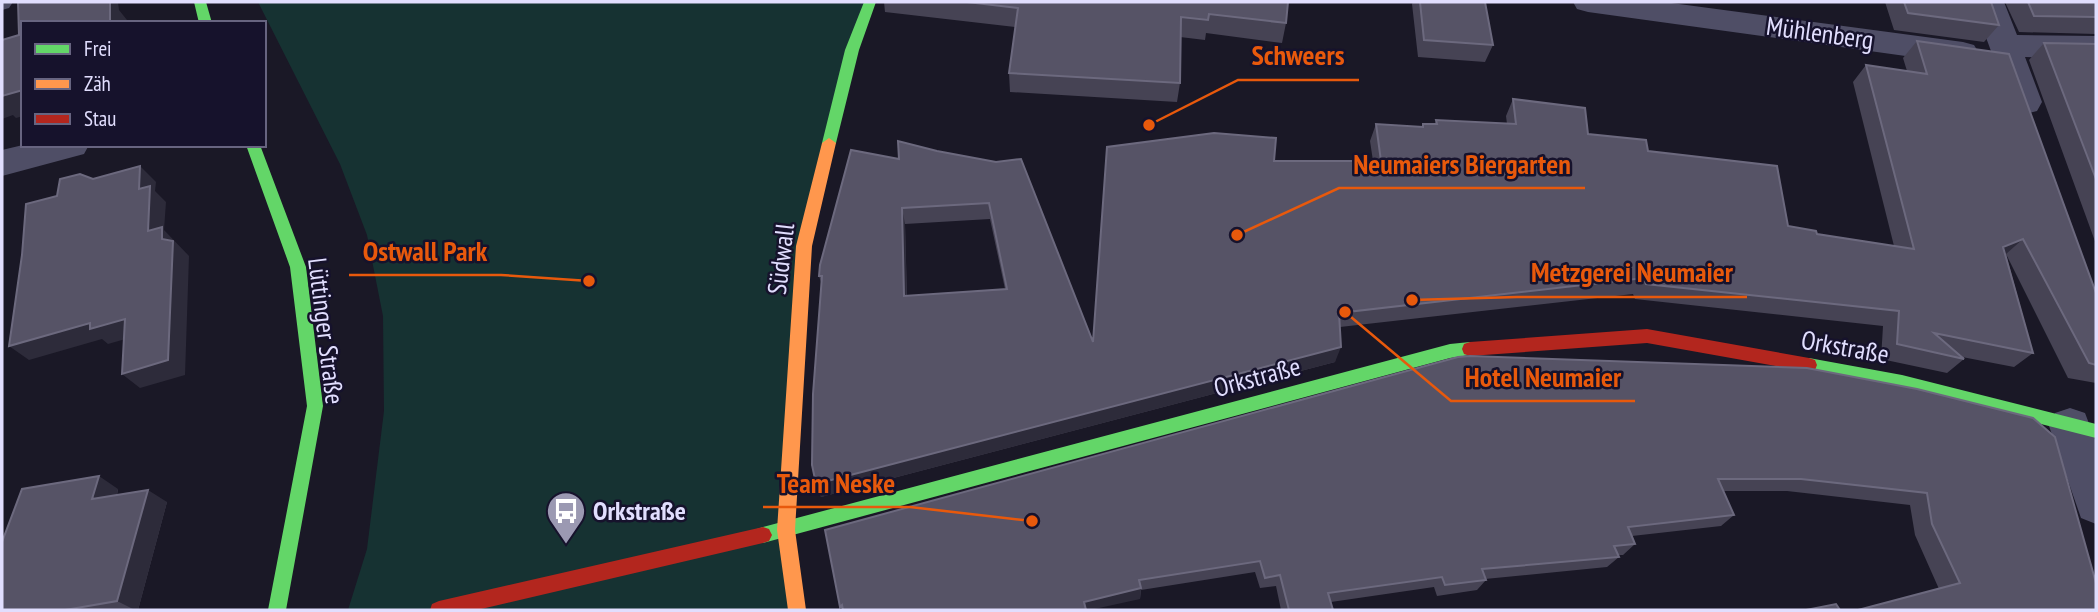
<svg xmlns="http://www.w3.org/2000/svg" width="2098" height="612" font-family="'PT Sans Narrow',sans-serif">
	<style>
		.green { fill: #163232 }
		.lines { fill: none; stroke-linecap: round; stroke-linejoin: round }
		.lane { fill: #4f4e66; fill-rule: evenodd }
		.street { fill: #4f4e66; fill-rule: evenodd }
		.fast { fill: #63d668; fill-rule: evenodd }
		.slow { fill: #ff974d; fill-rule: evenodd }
		.jam { fill: #b3261e; fill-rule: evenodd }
		.wall { fill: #464354; fill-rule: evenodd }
		.shaded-wall { fill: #2d2b3a }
		.building { fill: #565366; stroke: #6c697e; stroke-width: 2; fill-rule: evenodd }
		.labels { text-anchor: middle; stroke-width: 5; stroke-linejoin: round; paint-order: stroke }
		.street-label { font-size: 26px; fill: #e1defe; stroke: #16122c }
		.poi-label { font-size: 26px; font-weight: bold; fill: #e1defe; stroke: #16122c; text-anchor: start }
		.leader { fill: none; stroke: #e8590c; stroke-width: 2.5 }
		.callout-dot { fill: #e8590c; stroke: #16122c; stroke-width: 2.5 }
		.callout-label { font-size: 28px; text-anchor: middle; font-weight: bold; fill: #e8590c; stroke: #16122c; stroke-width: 5; stroke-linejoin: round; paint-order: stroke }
	</style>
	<rect width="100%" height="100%" fill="#1a1826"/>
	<path class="green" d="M258 2H870L852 50 804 246 786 530 797 610H348L367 549 384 411 383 316 367 235 340 164Z"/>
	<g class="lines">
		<path class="lane" d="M2 2H13L9 8 2 10Z"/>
		<path class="street" d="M1573 2H1664L1963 42 1974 45 1979 53 1974 61 1963 64 1588 12 1577 9Z
			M1973 2H2004L2017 35 2096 36V58L2025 57 2042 102 2037 111 2025 114 2013 111Z
			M23 145H89L84 154 2 176V150Z
			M2070 408 2085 413 2096 442V524L2081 518 2049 426 2055 413Z"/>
		<path class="fast" d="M194 2H206L212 23H199Z
			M864 2H876L859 50 836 143 829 148 822 143 845 50Z
			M246 145H260L306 267 323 406 286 610H268L307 406 290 267Z
			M1470 342 1476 344 1478 349 1476 354 1450 358 763 543 757 541 754 535 757 529 763 527 1450 344Z
			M1809 358 1902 375 2096 424V438L1902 389 1809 372 1803 370 1801 365 1803 360Z"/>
		<path class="slow" d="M829 138 836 143 812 246 795 530 806 610H788L777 530 796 246 822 143Z"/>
		<path class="jam" d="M1647 329 1809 358 1815 360 1817 365 1815 370 1809 372 1647 343 1470 356 1464 354 1462 349 1464 344 1470 342Z
			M763 527 769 529 772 535 769 541 763 543 477 610H430L432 604 439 601Z"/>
	</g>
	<path class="wall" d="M884 2H1288L1286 23 1282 43 1206 33 1205 40 1180 37V83L1177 102 1010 92 1009 73 1015 27 885 12Z
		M1413 2H1485L1493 45 1485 62 1418 57 1412 4Z
		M1885 2H1991L1999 25 1984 42 1894 30Z
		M2005 2H2096V34L2019 32Z
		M1917 41 2096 293V383L2068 378 2006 254 2033 353 2014 367 1962 357 1964 359 1947 373 1881 359 1883 326 1635 299 1633 294 1340 327 1335 362 821 497 816 484 822 285 819 276 899 159 937 151 996 162 1093 342 1274 161H1373L1370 141 1376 124 1422 127 1423 124H1435L1436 120 1507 124 1506 116 1513 99 1588 134 1648 151 1788 226 1817 234 1894 246 1853 82 1866 65 1907 71 1903 58ZM990 219 1005 289 907 296 905 224Z
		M2044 43 2096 44V244L2029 60Z
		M1807 368 2096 583 1939 589 1915 535 1910 505 1787 491H1723L1734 515 1721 526 1632 536 1635 544 1623 555H1618L1619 557 1607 567 1485 579 1486 580 1477 590 1437 596 1434 587 1331 602 1333 610H1281L1276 586 1260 588 1255 572 1141 590 1140 599 841 610Z
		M118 489 117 495 167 502 138 610H2Z"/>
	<path class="shaded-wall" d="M102 2H118L119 10 127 20V23H110Z
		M23 90V116L16 118 13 115 2 119V96Z
		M140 166 156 182 155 191 166 202 164 230 189 256 185 375 140 388 122 374 148 231 139 189Z
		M902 208 905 224 907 311 904 296Z
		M2023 239 2006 254 1985 262 2003 247Z
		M125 319 143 334 108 344 102 339 29 360 9 346 90 323Z
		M1341 347 1335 362 821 497 816 484Z
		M99 476 118 489 112 512 92 499Z
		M148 490 167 502 138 610H135L117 601Z
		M1141 588 1140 599 1090 610H1084V602Z"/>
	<path class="building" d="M18 2H110V23H23V90L2 96V40L19 35Z
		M967 2H1288L1286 23 1209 14 1208 20 1181 17 1180 83 1009 73 1018 8Z
		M1420 2H1485L1493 45 1424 40Z
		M1904 2H1991L1999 25 1908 13Z
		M2028 2H2096V17L2034 16Z
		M1917 41 2009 54 2096 293V365L2089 363 2023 239 2003 247 2033 353 1934 333 1964 359 1897 344 1899 311 1646 284 1644 278 1339 313 1341 347 816 484 812 465 813 394 822 276H819L820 265 851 150 899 159 898 141 937 151 996 162 1021 159 1093 342 1107 147 1214 133 1276 138 1274 161H1381L1376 124 1423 127V124H1437L1436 120 1516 124 1513 99 1585 108 1588 134 1646 140 1648 151 1777 166 1788 226 1816 231 1817 234 1914 249 1866 65 1927 74ZM989 203 1007 289 904 296 902 208Z
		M2044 43 2096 44V179Z
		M140 166 139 189 150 186 148 231 162 227V239L173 241 168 360 122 374 125 319 90 329V323L9 346 22 255 26 204 57 196 60 179 80 174 93 179Z
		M1470 356 1807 368 1917 389 2033 418 2055 437 2096 583V610H1858L1960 583 1932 524 1927 493 1801 479H1718L1734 515 1628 527 1635 544 1614 546 1619 557 1482 569 1486 580 1445 585 1442 577 1328 593 1333 610H1289L1280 575 1265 578 1260 561 1139 580 1141 588 1084 602 1086 610H843L842 605 840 607 825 530 1458 357Z
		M99 476 92 499 148 490 117 601 65 610H2V542L22 489Z
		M1836 604 1840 610H1806Z"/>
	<defs>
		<g id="bus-pin" transform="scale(2.0125)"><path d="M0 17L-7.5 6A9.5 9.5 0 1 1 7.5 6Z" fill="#9b99b2" stroke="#16122c"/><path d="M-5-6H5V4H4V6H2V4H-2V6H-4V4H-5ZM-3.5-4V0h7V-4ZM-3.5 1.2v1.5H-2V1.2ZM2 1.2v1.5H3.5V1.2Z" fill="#fff"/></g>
	</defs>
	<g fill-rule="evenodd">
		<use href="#bus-pin" x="566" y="511"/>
	</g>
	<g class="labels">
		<g class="street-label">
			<text transform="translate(1820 33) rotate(8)" y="9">Mühlenberg</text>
			<text transform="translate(781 259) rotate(-83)" y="9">Südwall</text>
			<text transform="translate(326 331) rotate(83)" y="9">Lüttinger Straße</text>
			<text transform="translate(1845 347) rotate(10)" y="9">Orkstraße</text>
			<text transform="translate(1257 377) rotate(-15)" y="9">Orkstraße</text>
		</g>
		<g class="poi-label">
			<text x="593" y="520">Orkstraße</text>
		</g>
	</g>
	<path class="leader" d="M1149 125L1238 80H1359M1237 235L1339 188H1585M589 281L501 275H349M1412 300L1517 297H1747M1345 312L1451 401H1635M1032 521L910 507H763"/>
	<g class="callout-dot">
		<circle cx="1149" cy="125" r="7"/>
		<circle cx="1237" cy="235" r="7"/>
		<circle cx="589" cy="281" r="7"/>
		<circle cx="1412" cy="300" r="7"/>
		<circle cx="1345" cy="312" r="7"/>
		<circle cx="1032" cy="521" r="7"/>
	</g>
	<g class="callout-label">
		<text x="1298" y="65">Schweers</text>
		<text x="1462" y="174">Neumaiers Biergarten</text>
		<text x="425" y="261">Ostwall Park</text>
		<text x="1632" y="282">Metzgerei Neumaier</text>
		<text x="1543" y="387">Hotel Neumaier</text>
		<text x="836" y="493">Team Neske</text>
	</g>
	<rect width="2098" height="612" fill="none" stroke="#e1defe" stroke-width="7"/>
	<rect x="21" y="21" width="245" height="126" fill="#16122c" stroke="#676480" stroke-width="2"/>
	<rect x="35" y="44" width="35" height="10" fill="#63d668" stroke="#676480" stroke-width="2"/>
	<text x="84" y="56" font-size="21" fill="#e1defe">Frei</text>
	<rect x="35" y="79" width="35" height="10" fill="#ff974d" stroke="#676480" stroke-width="2"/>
	<text x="84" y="91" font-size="21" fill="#e1defe">Zäh</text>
	<rect x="35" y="114" width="35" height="10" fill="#b3261e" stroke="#676480" stroke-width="2"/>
	<text x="84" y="126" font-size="21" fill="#e1defe">Stau</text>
</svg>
